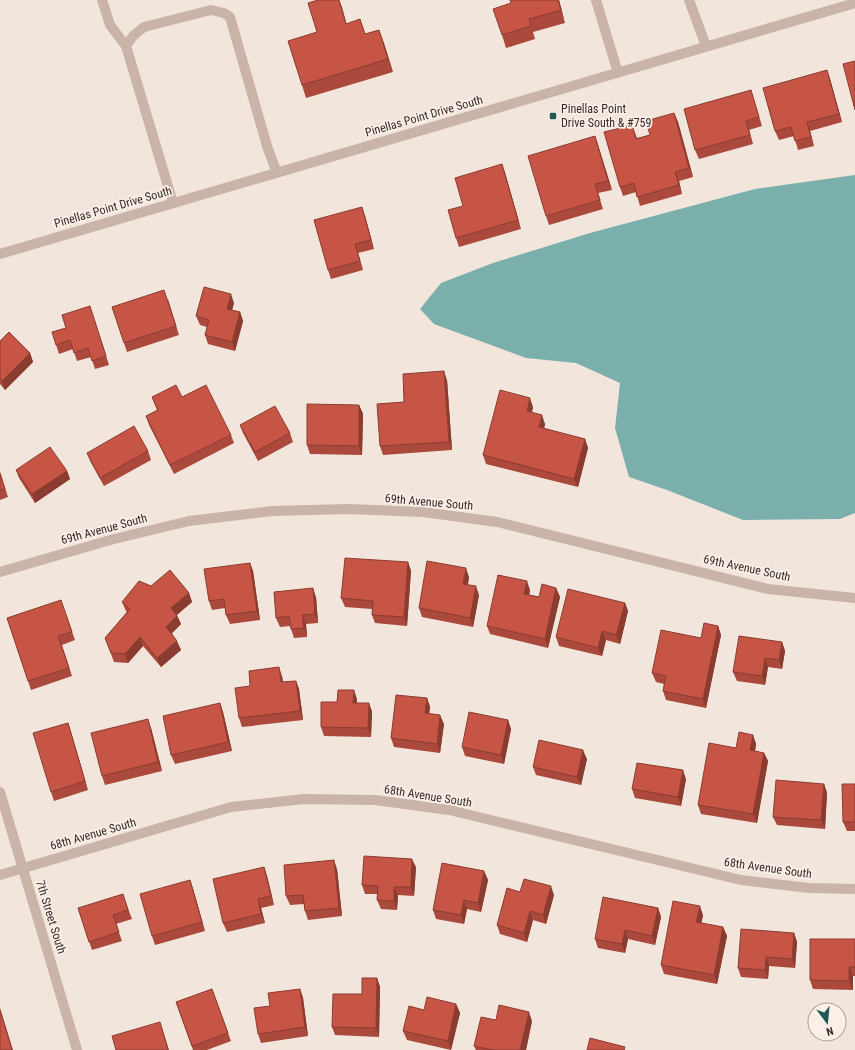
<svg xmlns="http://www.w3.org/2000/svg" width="855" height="1050" font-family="'Roboto Condensed',sans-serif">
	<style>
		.water { fill: #7bafab }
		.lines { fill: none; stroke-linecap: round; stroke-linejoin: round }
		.minor { stroke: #cab3a8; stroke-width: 10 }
		.wall { fill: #aa493c }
		.shaded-wall { fill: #8b3c31 }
		.building { fill: #c65546; stroke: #8b3c31 }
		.poi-dot { fill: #1d5955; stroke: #faf0e8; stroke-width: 1.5 }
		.labels { text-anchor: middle; stroke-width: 3.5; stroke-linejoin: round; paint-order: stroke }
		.poi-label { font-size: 12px; fill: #372b28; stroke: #faf0e8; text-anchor: start }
		.street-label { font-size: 12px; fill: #372b28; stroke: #faf0e8 }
	</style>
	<rect width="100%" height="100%" fill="#f2e5dc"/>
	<path class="water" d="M855 175V513L840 519 743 520 667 490 629 477 615 428 620 383 576 363 526 358 434 324 420 309 441 283 493 263 590 233 755 189Z"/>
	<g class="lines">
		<path class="minor" d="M102 0 110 25 126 46
			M596 0 618 73
			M689 0 706 46
			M173 203 126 46 133 36 144 27 211 10 224 13 230 17 267 146 277 173
			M0 254 855 3
			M0 572 114 539 189 521 272 511 348 509 423 512 497 522 768 589 855 598
			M0 792 77 1050
			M0 875 231 807 304 799 375 800 449 810 741 880 809 888 855 889"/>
	</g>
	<path class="wall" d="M318 0H339L346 23 365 34 379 30 393 72 306 98 302 85 317 32Z
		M559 0 565 23 533 32 535 39 506 48 502 35Z
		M827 70 830 79 842 122 810 131 814 146 798 150 794 136 779 140 775 131Z
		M751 90 762 126 749 130 753 144 699 159 695 150Z
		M674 113 678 122 693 177 679 181 682 194 640 206 636 192 623 196 620 187 632 125 637 138 650 135Z
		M595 136 612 190 598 193 603 209 549 225 546 216Z
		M502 164 505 173 521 229 459 247 456 238 463 206Z
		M365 216 374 249 358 253 363 270 331 279 328 270Z
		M168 299 179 335 127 352 124 343Z
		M234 303 232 310 240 312 243 321 235 351 208 344 205 335 207 327 200 325 196 316Z
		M90 306 109 365 95 369 91 357 77 361 73 349 59 354 52 332 66 328Z
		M0 341 30 353 33 362 5 390 0 384Z
		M447 380 452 450 383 455 380 446 404 402Z
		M152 397H182L231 435 234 443 174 474 149 425 146 416 157 410Z
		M359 405 363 414 362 455 310 454 307 445Z
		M533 407 532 412 545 424 544 429 585 439 588 448 578 487 486 464 483 455Z
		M240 425 290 433 293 442 258 461 243 433Z
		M148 451 151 460 104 486 90 461 87 453Z
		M16 470 67 471 70 479 35 503 19 478Z
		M0 472 8 497 0 500Z
		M408 562 411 571 407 626 375 623 372 615V609L345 607 341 598Z
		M250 563 253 571 260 620 230 624 226 615 225 608 212 610 209 601Z
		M469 577 468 585 479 595 473 627 422 617 419 608Z
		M151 586 189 593 192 602 177 615 181 624 172 633 181 650 161 667 143 646 128 663 114 662 105 638 127 612 126 611 122 602Z
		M556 588 560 597 548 648 490 634 487 626 530 590 529 595 539 597Z
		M316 597 318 623 306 624 307 637 294 638 290 626 280 627 276 618Z
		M61 600 75 640 62 645 72 676 31 690 28 681Z
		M625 603 628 611 620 644 606 640 602 656 559 646 556 637Z
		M718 626 721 635 706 708 666 700 663 691 664 684 656 682 652 673Z
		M782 642 785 651 782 669 768 667 765 685 737 681 733 672Z
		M282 676 283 682 296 681 299 689 303 720 242 727 239 718 250 686Z
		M427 698 430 707 429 714 444 724 440 753 394 747 391 738Z
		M357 699V703H369L372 712 371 737 324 736 321 727 337 702Z
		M220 703 223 712 232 751 175 764 171 755Z
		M508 720 511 729 504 764 465 756 462 747Z
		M68 723 88 790 54 801 51 792Z
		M151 728 162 771 105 785 102 776Z
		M753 735 756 744 755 751 764 753 768 761 757 823 701 814 698 805 736 748Z
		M587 759 581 785 536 775 533 767Z
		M686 779 681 806 635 798 632 789Z
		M824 784 827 793 825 829 777 825 773 817Z
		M855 784V831H847L843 822Z
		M264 867 267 876 274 905 261 908 265 923 227 932 223 923Z
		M416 867 414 896 398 895 397 910 381 909 377 900 378 894H365L362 885Z
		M337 869 342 916 308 920 305 911 304 904 290 905 286 896Z
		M484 871 488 880 481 912 467 909 464 924 436 919 433 910Z
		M190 880 193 889 205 931 155 945 152 936Z
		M554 895 546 924 533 920 527 942 500 934 497 925Z
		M126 903 132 919 116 924 122 941 92 950 78 908Z
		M658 908 661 917 655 945 628 939 625 953 598 948 595 939Z
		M703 915 701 923 723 927 727 936 717 984 664 974 661 965Z
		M794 933 797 942 795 968 769 966 768 979 741 977 738 968Z
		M855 939V976H853V990L813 989 810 980Z
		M377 978 380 987 379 1037 335 1035 332 1027Z
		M212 989 231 1041 207 1050H193L176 1002Z
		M300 989 303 998 308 1036 261 1043 258 1034 270 1006Z
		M456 1004 460 1013 451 1050 407 1040 403 1031 424 1010Z
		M496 1020 532 1021 526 1050H476L474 1046Z"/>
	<path class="shaded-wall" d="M339 0 342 7 350 37 346 24Z
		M558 0H559L565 23 561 10Z
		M379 30 384 43 393 72 388 59Z
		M827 70 830 79 842 122 839 114Z
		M674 113 678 122 693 177 689 168Z
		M746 121 749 130 753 144 750 135Z
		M807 122 810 131 814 146 811 137Z
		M595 136 598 145 612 190 608 181Z
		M502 164 505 173 521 229 518 220Z
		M675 172 679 181 682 194 679 185Z
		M362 207 365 216 374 249 371 240Z
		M355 244 358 253 363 270 360 261Z
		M231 294 234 303 230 318 227 309Z
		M240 312 243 321 235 351 232 342Z
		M30 353 33 362 5 390 2 381Z
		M444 371 447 380 452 450 449 442Z
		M530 398 533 407 530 420 527 411Z
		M359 405 363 414 362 455 359 446Z
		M542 415 545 424 542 436 539 427Z
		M585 439 588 448 578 487 574 479Z
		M67 471 70 479 35 503 32 494Z
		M408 562 411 571 407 626 404 617Z
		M250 563 253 571 260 620 257 611Z
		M466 568 469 577 466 593 463 584Z
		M527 581 530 590 528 603 524 594Z
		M476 586 479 595 473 627 470 618Z
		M313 588 316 597 318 623 315 614Z
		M556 588 560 597 548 648 545 639Z
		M189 593 192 602 174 617 171 608Z
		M625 603 628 611 620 644 616 635Z
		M302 615 306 624 307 637 304 628Z
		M177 616 181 624 169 636 166 627Z
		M718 626 721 635 706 708 703 699Z
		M602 631 606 640 602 656 598 648Z
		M140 637 143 646 128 663 125 654Z
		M177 641 181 650 161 667 157 658Z
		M782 642 785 651 782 669 779 660Z
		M765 658 768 667 765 685 762 676Z
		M279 667 282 676 284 691 281 682Z
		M296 681 299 689 303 720 300 711Z
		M354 690 357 699 356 711 353 703Z
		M427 698 430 707 428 722 425 713Z
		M220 703 223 712 232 751 228 742Z
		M369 703 372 712 371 737 368 728Z
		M440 715 444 724 440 753 437 744Z
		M148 719 151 728 162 771 158 762Z
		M508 720 511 729 504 764 501 755Z
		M68 723 71 732 88 790 85 781Z
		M753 735 756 744 754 759 750 750Z
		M583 750 587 759 581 785 577 777Z
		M764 753 768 761 757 823 753 814Z
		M683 770 686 779 681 806 678 797Z
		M824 784 827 793 825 829 821 820Z
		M412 859 416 867 414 896 411 887Z
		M334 860 337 869 342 916 339 908Z
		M264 867 267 876 274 905 271 896Z
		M484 871 488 880 481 912 478 903Z
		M190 880 193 889 205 931 202 922Z
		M551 886 554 895 546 924 543 915Z
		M394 887 398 895 397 910 394 901Z
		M258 899 261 908 265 923 261 914Z
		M464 900 467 909 464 924 461 915Z
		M700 906 703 915 700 931 696 922Z
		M658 908 661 917 655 945 652 936Z
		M530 911 533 920 527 942 524 933Z
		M723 927 727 936 717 984 714 975Z
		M625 930 628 939 625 953 622 944Z
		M794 933 797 942 795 968 792 959Z
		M766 957 769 966 768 979 765 970Z
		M849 967 853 976V990L849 981Z
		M377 978 380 987 379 1037 376 1028Z
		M300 989 303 998 308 1036 305 1027Z
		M456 1004 460 1013 451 1050 448 1041Z
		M0 1008 13 1050H12L0 1010Z
		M529 1012 532 1021 526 1050H520Z
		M160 1022 163 1031 169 1050H168Z"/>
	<path class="building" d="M318 0H339L346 24 360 19 365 34 379 30 388 59 302 85 288 41 317 32 308 3Z
		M510 0H558L561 10 529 19 531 26 502 35 493 9 511 3Z
		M855 61V110L843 64Z
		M827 70 839 114 807 122 811 137 795 141 791 127 775 131 763 88Z
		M751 90 759 117 746 121 750 135 695 150 684 109Z
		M674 113 689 168 675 172 679 185 637 197 634 183 620 187 604 132 632 125 636 139 650 135 646 121Z
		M595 136 608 181 595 184 600 200 546 216 528 156Z
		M502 164 518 220 456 238 448 210 463 206 455 178Z
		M362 207 371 240 355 244 360 261 328 270 314 220Z
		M204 287 231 294 227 309 240 312 232 342 205 335 209 320 196 316Z
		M164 290 176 326 124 343 112 307Z
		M90 306 106 356 92 361 88 348 74 353 70 340 56 345 52 332 66 328 62 315Z
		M9 332 30 353 2 381 0 378V341Z
		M444 371 449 442 380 446 377 404 404 402 403 374Z
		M176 385 182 397 206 385 231 435 170 465 146 416 158 410 152 397Z
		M500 390 530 398 527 411 542 415 539 427 585 439 574 479 483 455Z
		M307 404 359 405V446L307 445Z
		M275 406 290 433 255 452 240 425Z
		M134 426 148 451 100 478 87 453Z
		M50 447 67 471 32 494 16 470Z
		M0 473 5 489 0 490Z
		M345 558 408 562 404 617 372 615 373 601 341 598Z
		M427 561 466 568 463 584 476 586 470 618 419 608Z
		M250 563 257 611 226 615 224 599 209 601 204 569Z
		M170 570 189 593 171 608 177 616 166 627 177 641 157 658 140 637 125 654 111 653 105 638 130 609 122 602 139 581 151 586Z
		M498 575 527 581 524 594 539 597 542 584 556 588 545 639 487 626Z
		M313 588 315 614 302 615 304 628 291 629 289 616 276 618 274 592Z
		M568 589 625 603 616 635 602 631 598 648 556 637Z
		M61 600 72 632 58 636 69 668 28 681 7 618Z
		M704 623 718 626 703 699 663 691 666 676 652 673 661 630 701 638Z
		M739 636 782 642 779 660 765 658 762 676 733 672Z
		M279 667 281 682 296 681 300 711 239 718 235 688 250 686 249 671Z
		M338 690H354L353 703H369L368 728 321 727V702H337Z
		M396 695 427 698 425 713 440 715 437 744 391 738Z
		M220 703 228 742 171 755 163 716Z
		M469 712 508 720 501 755 462 747Z
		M148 719 158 762 102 776 91 733Z
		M68 723 85 781 51 792 33 733Z
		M739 732 753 735 750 750 764 753 753 814 698 805 709 743 736 748Z
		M539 740 583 750 577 777 533 767Z
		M637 763 683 770 678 797 632 789Z
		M776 780 824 784 821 820 773 817Z
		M842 784H855V822H843Z
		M364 856 412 859 411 887H394V901L377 900 378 886 362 885Z
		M334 860 339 908 305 911 303 895 286 896 284 865Z
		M442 863 484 871 478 903 464 900 461 915 433 910Z
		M264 867 271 896 258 899 261 914 223 923 213 879Z
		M524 879 551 886 543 915 530 911 524 933 497 925 507 888 520 892Z
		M190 880 202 922 152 936 140 894Z
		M123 894 128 910 113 915 119 932 89 942 78 908Z
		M603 897 658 908 652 936 625 930 622 944 595 939Z
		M673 901 700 906 696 922 723 927 714 975 661 965Z
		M741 929 794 933 792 959 766 957 765 970 738 968Z
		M810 939H855V967H849V981L810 980Z
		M362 978H377L376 1028 332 1027 333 994H362Z
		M212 989 228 1033 192 1046 176 1002Z
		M300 989 305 1027 258 1034 254 1008 270 1006 268 993Z
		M427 997 456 1004 448 1041 403 1031 409 1006 424 1010Z
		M499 1005 529 1012 520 1050H493L474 1046 481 1017 496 1020Z
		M0 1010 12 1050H0Z
		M160 1022 168 1050H116L112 1036Z
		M590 1038 625 1047 624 1050H587Z"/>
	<rect class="poi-dot" x="549" y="112" width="8" height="8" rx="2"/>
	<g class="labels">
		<g class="poi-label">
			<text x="561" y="113">Pinellas Point<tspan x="561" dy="14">Drive South &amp; #759</tspan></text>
		</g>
		<g class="street-label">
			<text transform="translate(424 116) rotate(-16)" y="4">Pinellas Point Drive South</text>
			<text transform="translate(113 207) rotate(-16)" y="4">Pinellas Point Drive South</text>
			<text transform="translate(429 502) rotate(5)" y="4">69th Avenue South</text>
			<text transform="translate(104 529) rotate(-15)" y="4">69th Avenue South</text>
			<text transform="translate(747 568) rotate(12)" y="4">69th Avenue South</text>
			<text transform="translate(428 796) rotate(9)" y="4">68th Avenue South</text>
			<text transform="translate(93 834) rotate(-16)" y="4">68th Avenue South</text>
			<text transform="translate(768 868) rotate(8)" y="4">68th Avenue South</text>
			<text transform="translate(51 917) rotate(73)" y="4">7th Street South</text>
		</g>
	</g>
	<g transform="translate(827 1022) rotate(164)"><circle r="19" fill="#faf0e8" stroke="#aca19b"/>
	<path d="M0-3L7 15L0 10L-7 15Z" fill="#1d5955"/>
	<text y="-6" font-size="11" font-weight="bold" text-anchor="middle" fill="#372b28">N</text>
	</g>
</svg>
